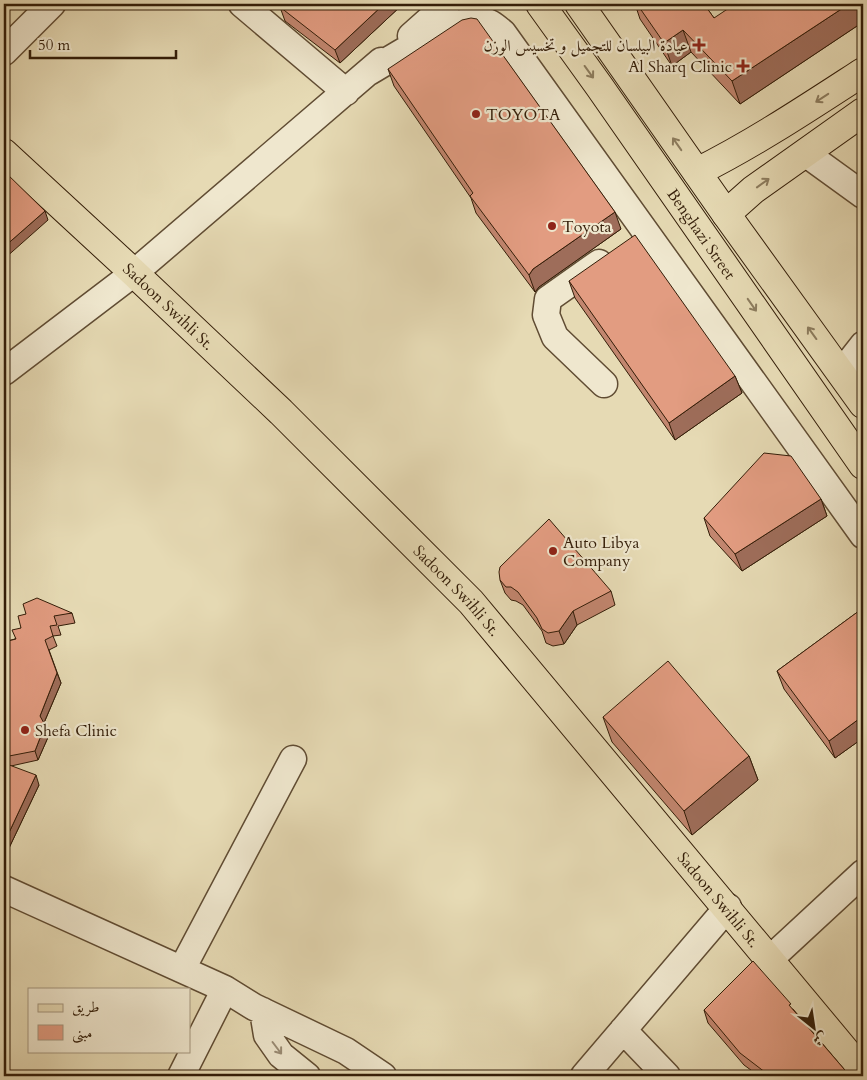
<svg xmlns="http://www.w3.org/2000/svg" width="867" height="1080" font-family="Cardo,Amiri,serif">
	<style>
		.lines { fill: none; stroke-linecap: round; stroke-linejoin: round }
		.minor-casing { stroke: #604c33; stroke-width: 29 }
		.major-casing { stroke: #331d08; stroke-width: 30 }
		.minor { stroke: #efe7ce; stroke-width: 26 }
		.major { stroke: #e6dab4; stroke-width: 28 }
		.wall { fill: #c2866f; stroke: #331d08 }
		.shaded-wall { fill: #9e6d5a; stroke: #331d08 }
		.building { fill: #e29c81; stroke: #331d08 }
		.oneway { stroke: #8c7c5e }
		.oneway2 { stroke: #9a8c75 }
		.poi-dot { fill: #8f2418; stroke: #efe7ce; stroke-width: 2 }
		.labels { text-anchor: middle; stroke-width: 4.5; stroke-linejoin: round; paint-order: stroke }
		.poi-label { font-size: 16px; fill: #331d08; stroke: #efe7ce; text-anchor: start }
		.street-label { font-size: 16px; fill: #331d08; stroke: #efe7ce }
	</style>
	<rect width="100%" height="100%" fill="#e6dab4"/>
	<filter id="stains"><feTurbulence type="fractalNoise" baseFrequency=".004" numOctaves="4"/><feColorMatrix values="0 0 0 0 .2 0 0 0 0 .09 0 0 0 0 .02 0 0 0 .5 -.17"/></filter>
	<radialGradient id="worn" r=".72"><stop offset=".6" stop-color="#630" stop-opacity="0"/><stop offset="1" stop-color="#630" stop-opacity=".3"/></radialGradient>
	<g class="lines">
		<g class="minor-casing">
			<path id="minor" d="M242 4 346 92
				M411 36 447 4
				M4 52 52 4
				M367 73C395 57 445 23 476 20 487 19 495 26 503 33L863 535
				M805 153 863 195
				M599 263 548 299 546 315 555 337 604 384
				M4 372 134 273 381 61
				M841 373 863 345
				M4 889 225 989 254 1007 346 1051 383 1076
				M770 959 863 873
				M182 969 293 759
				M263 1011 267 1035 281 1055 307 1076
				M623 1030 667 1076
				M181 1076 225 989
				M584 1076 728 907"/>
		</g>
		<g class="major-casing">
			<g id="major">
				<path id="s1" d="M540 4 599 86 863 465"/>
				<path d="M579 4 726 214 863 404"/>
				<path id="s2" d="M4 153 134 273 281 412 471 602 863 1072"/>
				<path d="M697 172C755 143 809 107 863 72"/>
				<path d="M726 214 753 190 863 112"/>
			</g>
		</g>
		<use href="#minor" class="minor"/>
		<use href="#major" class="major"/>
	</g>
	<path class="wall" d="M403 4 340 63 285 21 280 7Z
		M635 4H704L714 18 863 4V22L740 104 691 52 672 66 640 19Z
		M388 69 621 229 539 287 535 292 476 213 471 198 394 86Z
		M569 281 735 376 742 393 675 440 575 298Z
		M821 499 827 516 742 571 710 536 704 518Z
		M500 580 611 591 615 605 577 625 564 644 553 646 546 643 542 631 523 605 516 601 511 600 505 593Z
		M863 608V738L835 758 784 689 777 671Z
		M72 613 75 623 58 626 61 635 53 636 57 646 49 650 61 683 44 723 49 735 38 760 11 766 39 785 9 848 4 846V642L15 639 21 628 26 614Z
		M603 717 749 756 758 780 692 835 612 742Z
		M793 1009 850 1076H759L744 1065 708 1023 704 1010Z"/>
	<path class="shaded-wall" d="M384 4H403L340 63 335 50Z
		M849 4H863V22L740 104 732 81Z
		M683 30 691 52 672 66 664 43Z
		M45 211 48 220 4 259V247Z
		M615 212 621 229 539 287 535 292 529 275 533 269Z
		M735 376 742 393 675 440 669 423Z
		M821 499 827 516 742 571 735 554Z
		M573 611 577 625 564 644 559 631Z
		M57 673 61 683 43 725 40 716Z
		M863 716V738L835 758 829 741Z
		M45 725 49 735 38 760 35 751Z
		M749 756 758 780 692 835 684 811Z
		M36 775 39 785 9 848 6 839Z"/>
	<path class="building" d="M284 4H384L335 50 280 7Z
		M637 4H704L714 18 735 4H849L732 81 683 30 664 43Z
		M471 18 477 19 615 212 533 269 529 275 470 196 473 193 388 69 462 20Z
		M4 171 45 211 4 247Z
		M635 235 735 376 669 423 569 281Z
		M764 453 791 456 821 499 735 554 704 518Z
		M549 519 611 591 573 611 559 631 548 633 542 629 537 618 518 592 511 587H506L500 580 499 572 500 567Z
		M37 598 72 613 54 616 57 625 50 626 53 636 45 640 57 673 40 716 45 725 35 751 4 757V642L16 639 12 630 21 628 18 616 26 614 23 604Z
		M863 608V716L829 741 777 671Z
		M668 661 749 756 684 811 603 717Z
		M4 763 36 775 6 839 4 838Z
		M753 961 791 1004 789 1005 850 1076H770L740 1053 704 1010Z"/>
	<defs><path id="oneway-shaft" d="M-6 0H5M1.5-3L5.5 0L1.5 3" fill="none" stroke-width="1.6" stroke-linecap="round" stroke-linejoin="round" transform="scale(1.25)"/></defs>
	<g class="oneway">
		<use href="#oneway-shaft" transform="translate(589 72) rotate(54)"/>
		<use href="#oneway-shaft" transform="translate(822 98) rotate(147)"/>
		<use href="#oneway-shaft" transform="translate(677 144) rotate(-125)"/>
		<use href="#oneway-shaft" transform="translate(763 183) rotate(-36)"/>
		<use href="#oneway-shaft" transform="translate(752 305) rotate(55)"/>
		<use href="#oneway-shaft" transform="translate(812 333) rotate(-126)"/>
	</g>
	<use class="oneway2" href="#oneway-shaft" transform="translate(277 1048) rotate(53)"/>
	<g class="poi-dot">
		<path d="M696.5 37.5h5v5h5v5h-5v5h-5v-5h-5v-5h5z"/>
		<path d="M740.5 58.5h5v5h5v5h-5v5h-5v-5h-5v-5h5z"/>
		<circle cx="476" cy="114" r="5"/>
		<circle cx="552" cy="226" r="5"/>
		<circle cx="553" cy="551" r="5"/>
		<circle cx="25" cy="730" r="5"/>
	</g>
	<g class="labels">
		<g class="poi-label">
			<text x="688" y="51" text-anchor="end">عيادة البيلسان للتجميل و تخسيس الوزن</text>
			<text x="732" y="72" text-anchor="end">Al Sharq Clinic</text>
			<text x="486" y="120">TOYOTA</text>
			<text x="562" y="232">Toyota</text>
			<text x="563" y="548">Auto Libya<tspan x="563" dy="18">Company</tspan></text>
			<text x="35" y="736">Shefa Clinic</text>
		</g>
		<g class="street-label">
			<text dy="6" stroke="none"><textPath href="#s1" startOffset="281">Benghazi Street</textPath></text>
			<text dy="6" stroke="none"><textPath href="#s2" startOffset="225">Sadoon Swihli St.</textPath></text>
			<text dy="6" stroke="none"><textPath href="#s2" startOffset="630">Sadoon Swihli St.</textPath></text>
			<text dy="6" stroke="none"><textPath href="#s2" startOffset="1035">Sadoon Swihli St.</textPath></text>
		</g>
	</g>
	<rect width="867" height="1080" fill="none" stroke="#e6dab4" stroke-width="20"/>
	<rect x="5" y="5" width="857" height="1070" fill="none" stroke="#331d08" stroke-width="2.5"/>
	<rect x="10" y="10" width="847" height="1060" fill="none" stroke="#331d08"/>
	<rect x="28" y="988" width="162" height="65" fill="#efe7ce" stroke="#a4967f"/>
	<rect x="38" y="1004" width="25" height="8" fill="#e6dab4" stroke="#a4967f"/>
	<text x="72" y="1012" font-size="15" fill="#331d08">طريق</text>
	<rect x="38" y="1025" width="25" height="15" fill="#e29c81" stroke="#a4967f"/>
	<text x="72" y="1038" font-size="15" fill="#331d08">مبنى</text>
	<g transform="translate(814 1028) rotate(150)" stroke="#efe7ce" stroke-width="4" paint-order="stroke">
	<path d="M0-4L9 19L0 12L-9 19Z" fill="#331d08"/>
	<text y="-8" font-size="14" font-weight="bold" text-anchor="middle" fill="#331d08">ش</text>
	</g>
	<path d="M30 50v8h146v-8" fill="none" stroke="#331d08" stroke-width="2.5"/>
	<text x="38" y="50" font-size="15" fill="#331d08" stroke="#efe7ce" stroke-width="4" paint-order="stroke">50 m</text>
	<rect width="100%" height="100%" filter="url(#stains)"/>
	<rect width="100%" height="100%" fill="url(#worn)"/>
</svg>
